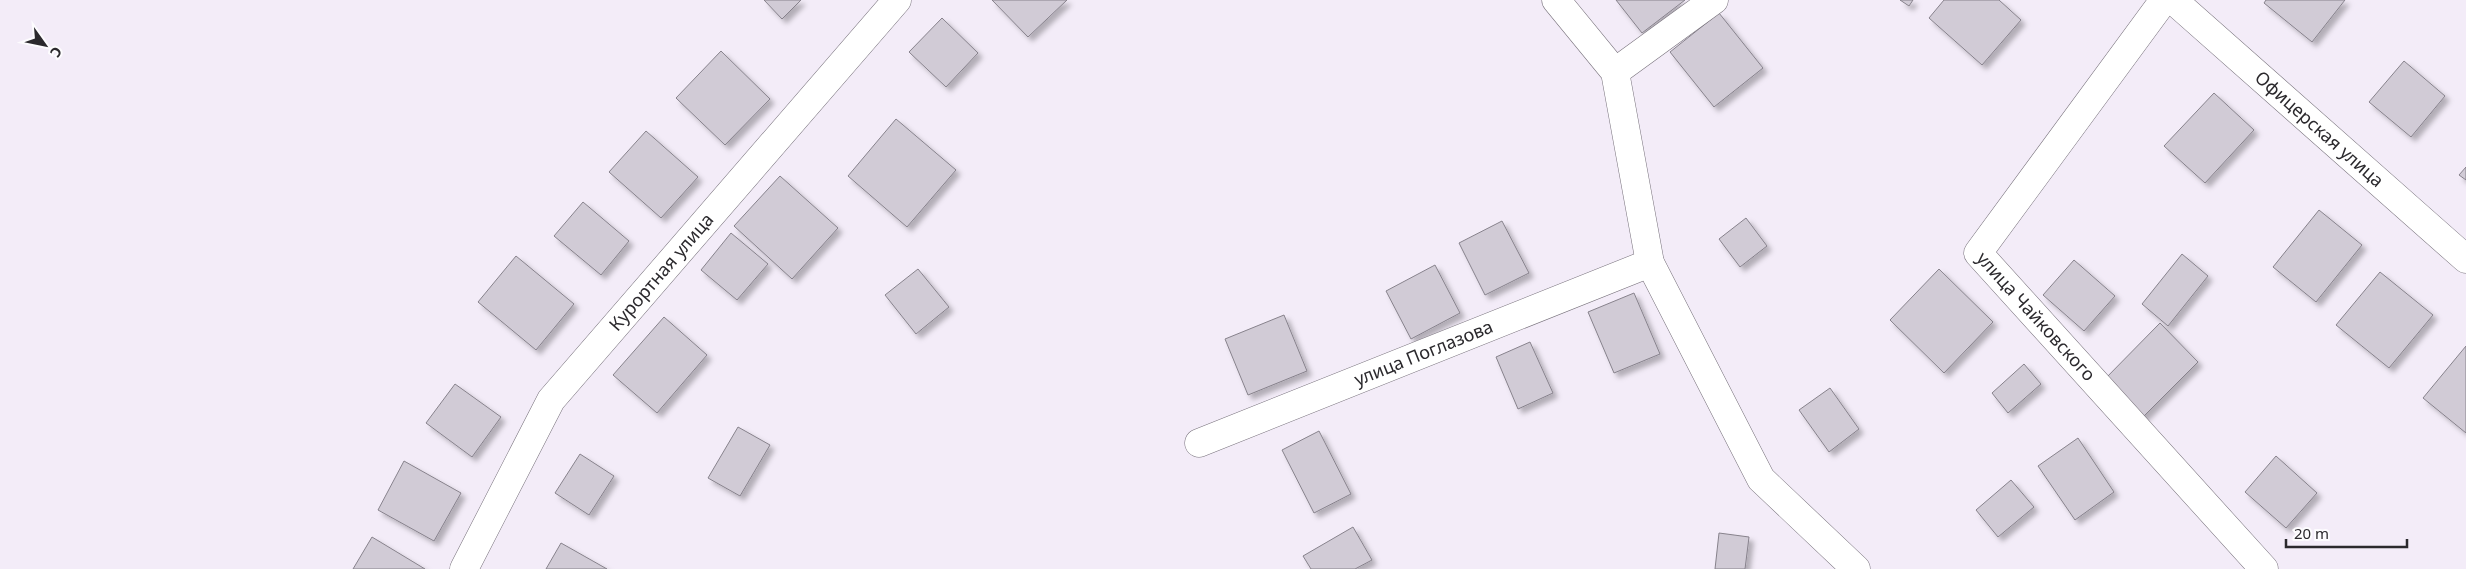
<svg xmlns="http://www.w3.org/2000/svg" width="2466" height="569" font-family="'Noto Sans',sans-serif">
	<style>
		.building { fill: #d1cbd6; stroke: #87828c; filter: url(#shadow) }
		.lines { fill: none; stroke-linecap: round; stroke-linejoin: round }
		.minor-casing { stroke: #76707a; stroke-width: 29 }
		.minor { stroke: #fff; stroke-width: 28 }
		.labels { text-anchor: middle; stroke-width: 4.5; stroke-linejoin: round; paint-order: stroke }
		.street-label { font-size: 18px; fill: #2b292d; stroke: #fdfcfe }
	</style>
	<defs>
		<filter id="shadow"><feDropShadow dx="4.5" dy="4.5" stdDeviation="2.5" flood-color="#0004"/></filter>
	</defs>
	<rect width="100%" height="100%" fill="#f3ecf8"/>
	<path class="building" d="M764 0H801L782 19Z
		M992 0H1067L1028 37Z
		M1616 0H1685L1642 33Z
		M1900 0H1913L1909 6Z
		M1944 0H1999L2021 20 1982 65 1929 18Z
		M2266 0H2345L2312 42 2264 3Z
		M1719 13 1763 68 1714 107 1670 52Z
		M942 18 978 53 946 87 909 52Z
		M721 51 770 99 725 145 676 98Z
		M2404 61 2445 96 2411 137 2369 102Z
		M2214 93 2254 130 2205 183 2164 146Z
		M896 119 956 170 907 227 848 176Z
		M646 131 698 177 661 218 609 172Z
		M2466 167V180L2459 175Z
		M780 176 838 228 792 279 734 226Z
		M583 202 629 241 601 275 554 236Z
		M2319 210 2362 245 2316 302 2273 267Z
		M1746 218 1767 246 1740 267 1719 239Z
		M1502 221 1529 273 1485 295 1459 243Z
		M731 233 768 264 737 300 701 270Z
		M2182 254 2208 276 2168 326 2142 304Z
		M516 256 574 304 536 350 478 302Z
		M2074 260 2115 296 2084 331 2043 295Z
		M1435 265 1460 313 1411 339 1386 291Z
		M918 269 949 307 916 334 885 295Z
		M1939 269 1993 322 1944 373 1890 320Z
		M2380 272 2433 315 2389 368 2336 325Z
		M1634 293 1660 354 1614 373 1588 312Z
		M1284 315 1307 371 1248 395 1225 339Z
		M664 317 707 355 657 413 613 375Z
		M2160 323 2198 362 2140 420 2102 382Z
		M1530 342 1553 393 1518 409 1496 357Z
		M2466 346V433L2423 398Z
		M2024 364 2041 384 2008 413 1992 393Z
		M455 384 501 417 472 457 426 423Z
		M1830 388 1859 429 1829 452 1799 410Z
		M738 427 770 445 740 496 708 478Z
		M1319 431 1351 494 1314 513 1282 450Z
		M2078 438 2114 492 2075 520 2038 466Z
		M580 454 614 476 589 515 555 493Z
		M2276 456 2317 493 2286 528 2245 492Z
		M404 461 461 493 434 541 378 510Z
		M2011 480 2034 507 1998 537 1976 510Z
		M1353 527 1372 560 1355 569H1311L1303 556Z
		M1719 533 1749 537 1745 569H1715Z
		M372 537 425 569H353Z
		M561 543 607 569H546Z"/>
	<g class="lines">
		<g class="minor-casing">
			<g id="minor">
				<path d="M1556 0 1615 72 1650 263 1761 479 1856 569"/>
				<path id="s1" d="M2164 0 1978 253 2264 569"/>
				<path id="s2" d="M2173 0 2466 259"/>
				<path d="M1615 72 1714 0"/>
				<path id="s3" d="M1199 443 1650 263"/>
				<path id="s4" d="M464 569 551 400 897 0"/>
			</g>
		</g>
		<use href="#minor" class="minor"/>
	</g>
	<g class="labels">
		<g class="street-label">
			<text dy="6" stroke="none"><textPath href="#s2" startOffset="195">Офицерская улица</textPath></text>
			<text dy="6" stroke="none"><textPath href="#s4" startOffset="359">Курортная улица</textPath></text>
			<text dy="6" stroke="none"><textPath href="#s1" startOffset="400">улица Чайковского</textPath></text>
			<text dy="6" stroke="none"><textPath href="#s3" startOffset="242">улица Поглазова</textPath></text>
		</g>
	</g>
	<g transform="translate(45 45) rotate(123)" stroke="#fdfcfe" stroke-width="4" paint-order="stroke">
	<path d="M0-4L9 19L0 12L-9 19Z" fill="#2b292d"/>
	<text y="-8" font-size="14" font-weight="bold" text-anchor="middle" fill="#2b292d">С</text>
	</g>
	<path d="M2286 539v8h121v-8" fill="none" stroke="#2b292d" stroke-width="2.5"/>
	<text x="2294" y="539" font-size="15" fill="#2b292d" stroke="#fdfcfe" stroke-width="4" paint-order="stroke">20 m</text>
</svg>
